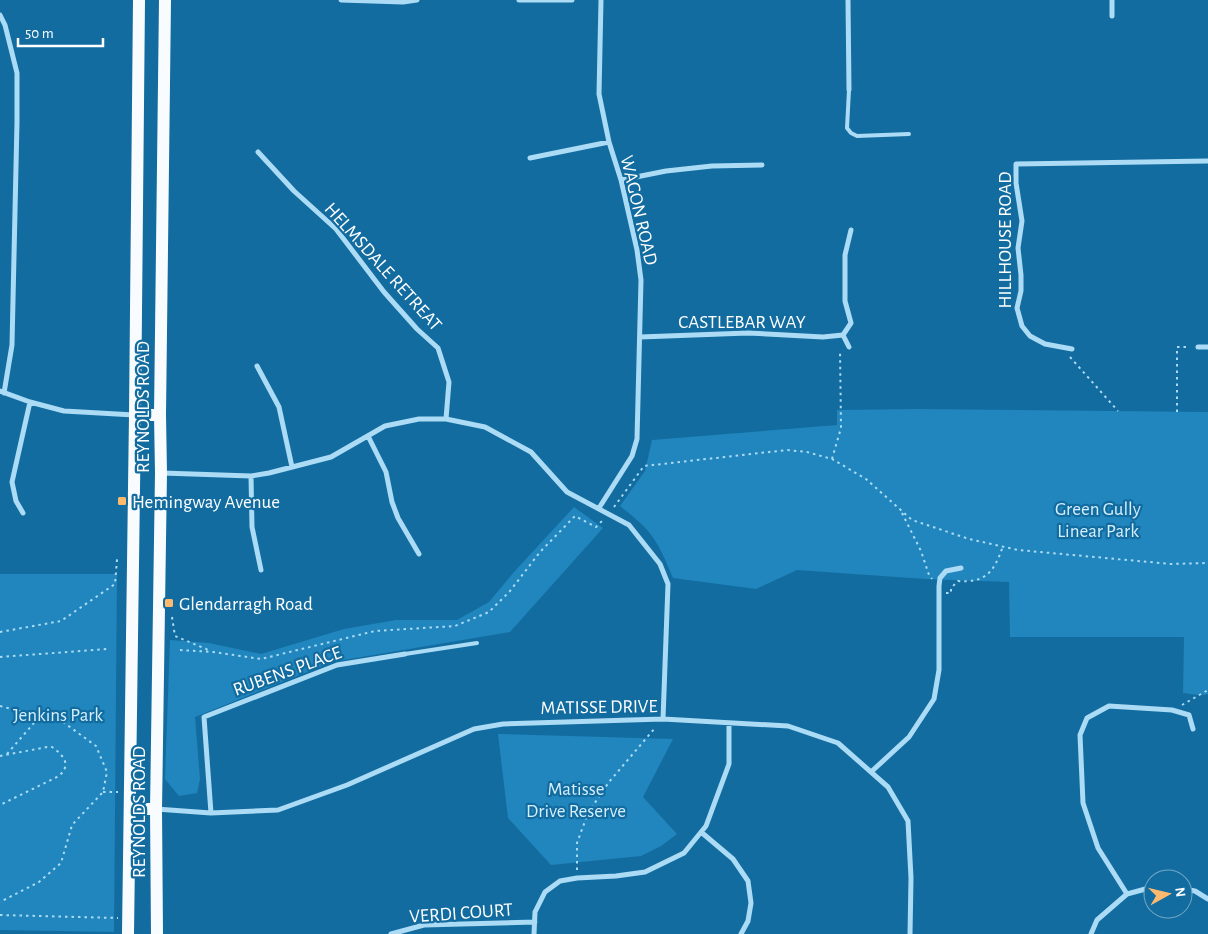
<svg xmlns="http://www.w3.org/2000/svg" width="1208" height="934" font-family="'Alegreya Sans',sans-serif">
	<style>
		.green { fill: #2186bd }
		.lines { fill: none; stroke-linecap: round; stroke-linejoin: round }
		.path { stroke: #abdbf5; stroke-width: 2; stroke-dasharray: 2.5 4; stroke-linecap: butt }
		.lane { stroke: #abdbf5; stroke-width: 4 }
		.street { stroke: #abdbf5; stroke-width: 5 }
		.primary { stroke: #f8fcff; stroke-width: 12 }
		.poi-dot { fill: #ffb96e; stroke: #126ca0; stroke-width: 2 }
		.labels { text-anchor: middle; stroke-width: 4.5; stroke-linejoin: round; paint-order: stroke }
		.street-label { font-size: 19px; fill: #fff; stroke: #126ca0 }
		.poi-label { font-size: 19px; fill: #fff; stroke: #126ca0; text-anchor: start }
		.park-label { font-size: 19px; fill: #d4effe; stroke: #126ca0 }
	</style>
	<rect width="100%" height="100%" fill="#126ca0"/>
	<path class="green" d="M916 409 1208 412V694C1200 696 1192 694 1183 693L1184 637H1010L1009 582 925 579 797 570 756 589 673 578C667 564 662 551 654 539 646 526 631 515 620 506L645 471 652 440 837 425V410Z
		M574 507 603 528 510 632 332 662 195 717 200 779 197 793 179 796 165 779 170 640 209 643 261 654 344 629 396 620H457L489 602 514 572Z
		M0 574H117L114 932 0 930Z
		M498 734 673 739 643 797 677 834 661 846 641 856 551 865 508 818Z"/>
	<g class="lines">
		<path class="path" d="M1070 357 1118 411
			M1177 412V347H1190
			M832 459 841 428 840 350
			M614 507 644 466 787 450 807 452 832 459 866 479 912 520 969 539 1018 550 1171 564 1208 563
			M902 513 921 551 929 575 932 579
			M946 593H951V588L958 581C986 583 994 572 1003 546
			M172 617 175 636 211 651
			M0 632 61 621 115 584 117 560H121
			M180 650 213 652 261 659 375 631 455 626 489 612 510 591 540 552 575 516 596 527 603 520
			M0 657 107 649
			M1182 705 1208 690
			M0 706 63 722 96 746 107 772 103 792 72 825 61 863 39 882 0 902
			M7 754 40 716
			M0 756 47 747H52C65 756 72 767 57 777L0 805
			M103 792H118
			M577 870V843L588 813 609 782 655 728
			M0 915 118 918"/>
		<path class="lane" d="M849 90 847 128 851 133 857 136 909 134
			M405 654 477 643"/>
		<path class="street" d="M341 0 403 2 417 0
			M519 0H572
			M848 0 849 90
			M1112 0V16
			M0 15 5 25 17 73V122L12 345 4 393
			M258 152 294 191 336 229 384 292 417 329 438 348 449 382 446 419
			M530 158 609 142
			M621 180 666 171 712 166 762 165
			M843 335 849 347
			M640 337 748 333 823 337 843 335 851 323 845 301V255L851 230
			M1198 347H1208
			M1072 349 1045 344 1030 336 1022 326 1017 308 1021 291V275L1018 248 1022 221 1016 183V164L1208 161
			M257 366 279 407 292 467
			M0 391 30 402 64 411 134 415
			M368 436 386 472 392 502 398 518 419 554
			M162 473 251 476 269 473 331 457 385 426 419 419H446L485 427 531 452 567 492 629 525 660 564 668 584 663 719
			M251 476 252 527 261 570
			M599 508 632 456 637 439 641 280 637 250 621 180 609 142 599 94 601 0
			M23 513 16 501 12 482 30 402
			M871 772 909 737 934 699 939 670V586L940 578 946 571 961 568
			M156 809 211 813 278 810 347 785 474 729 503 724 663 719 788 726 838 743 888 787 908 821 911 878 910 934
			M211 813 204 717 337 665 405 654
			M701 832 733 859 748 881 751 903 748 921 741 934
			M1183 889 1195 891 1208 899
			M1127 894 1098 848 1083 803 1080 735 1087 718 1109 706 1172 710 1189 715 1193 729
			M391 934 424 925 535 922
			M534 934 535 912 545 892 560 881 577 878 616 876 645 872 684 853 706 826 729 764V724
			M1091 934 1097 920 1127 894 1153 887"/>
		<path class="primary" d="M135 415H160
			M130 809H156
			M128 934 135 415 139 0
			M157 934 156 809 161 473 160 415 165 0"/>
	</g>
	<g class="poi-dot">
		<rect x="117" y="496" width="10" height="10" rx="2.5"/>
		<rect x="164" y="598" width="10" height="10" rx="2.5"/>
	</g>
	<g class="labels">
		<g class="street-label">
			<text transform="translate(640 210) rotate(77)" y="7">WAGON ROAD</text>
			<text transform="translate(1004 240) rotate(-90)" y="7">HILLHOUSE ROAD</text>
			<text transform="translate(384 266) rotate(48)" y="7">HELMSDALE RETREAT</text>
			<text x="742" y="328">CASTLEBAR WAY</text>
			<text transform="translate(142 407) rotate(-90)" y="7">REYNOLDS ROAD</text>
			<text transform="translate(287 670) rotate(-20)" y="7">RUBENS PLACE</text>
			<text transform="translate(599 706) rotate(-1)" y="7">MATISSE DRIVE</text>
			<text transform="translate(138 812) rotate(-90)" y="7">REYNOLDS ROAD</text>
			<text transform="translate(461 912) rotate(-4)" y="7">VERDI COURT</text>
		</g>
		<g class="poi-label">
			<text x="132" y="508">Hemingway Avenue</text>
			<text x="179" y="610">Glendarragh Road</text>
		</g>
		<g class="park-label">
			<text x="1098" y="515">Green Gully<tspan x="1098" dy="22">Linear Park</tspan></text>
			<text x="58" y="721">Jenkins Park</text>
			<text x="576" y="795">Matisse<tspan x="576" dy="22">Drive Reserve</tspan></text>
		</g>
	</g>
	<g transform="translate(1168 894) rotate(82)"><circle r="24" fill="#126ca0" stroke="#71a7c6"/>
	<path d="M0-4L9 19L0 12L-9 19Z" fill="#ffb96e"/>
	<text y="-8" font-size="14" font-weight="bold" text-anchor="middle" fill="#ffffff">N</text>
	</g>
	<path d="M18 38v8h85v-8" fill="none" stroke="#ffffff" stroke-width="2.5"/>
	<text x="25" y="38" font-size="15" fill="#ffffff" stroke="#126ca0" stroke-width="4" paint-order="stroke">50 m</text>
</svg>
